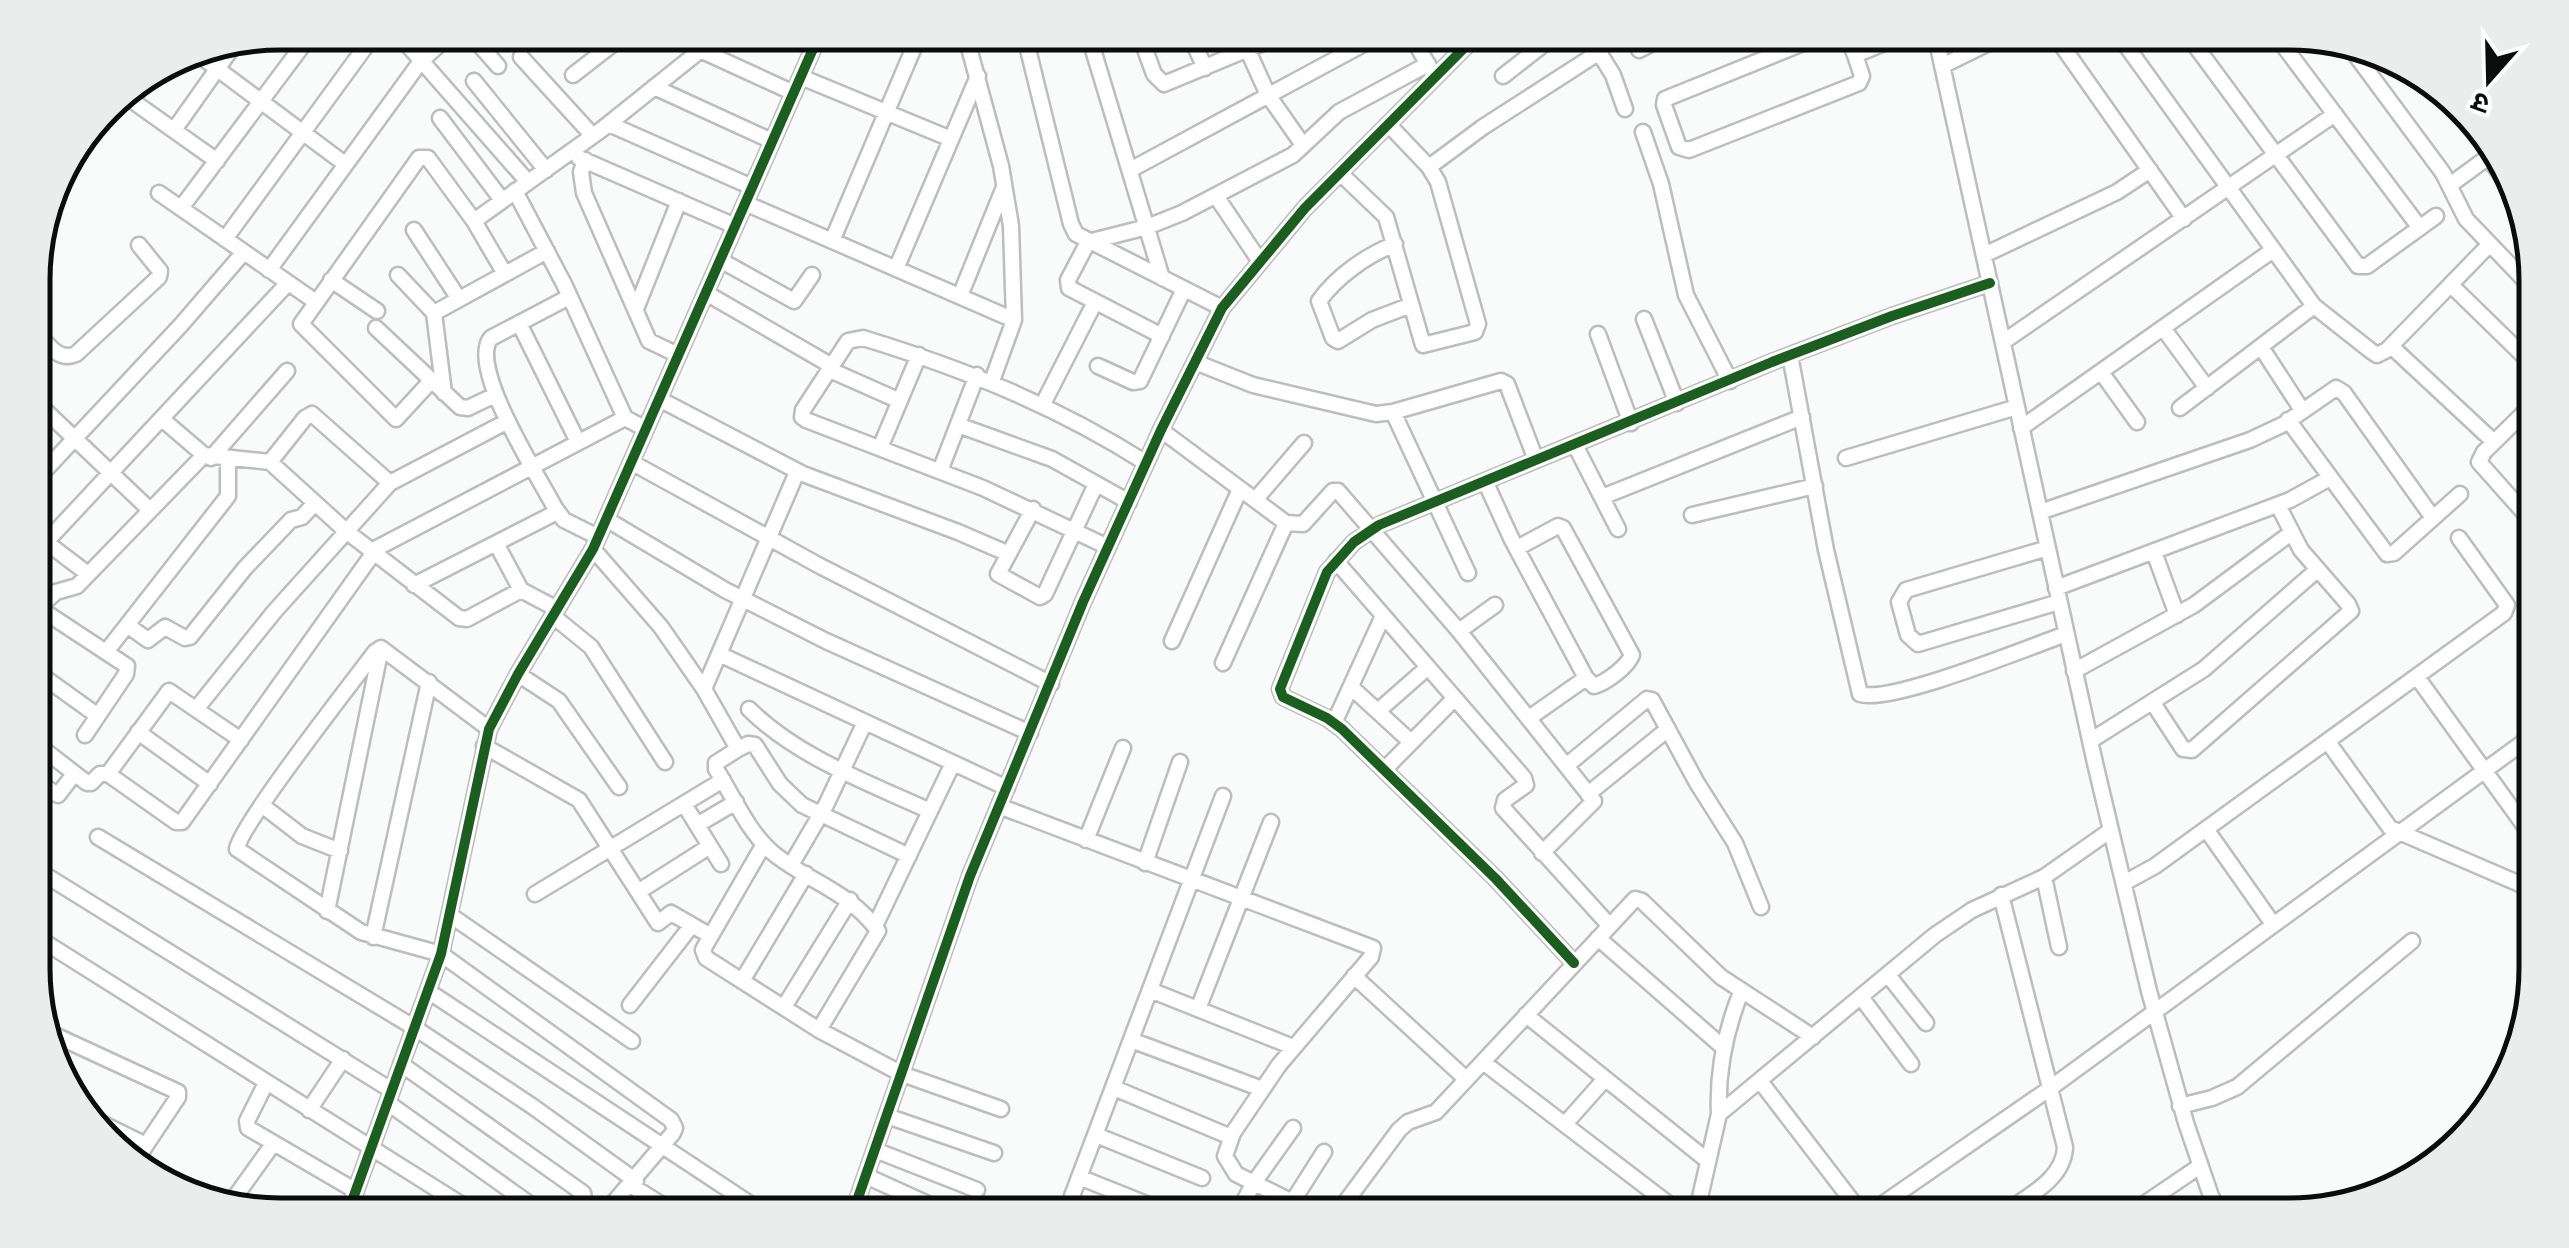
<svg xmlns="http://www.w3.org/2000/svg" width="2569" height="1248" font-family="'Archivo Narrow','Noto Sans Devanagari',sans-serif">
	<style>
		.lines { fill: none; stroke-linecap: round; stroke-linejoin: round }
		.minor-casing { stroke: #bcbdbc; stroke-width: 19 }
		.minor { stroke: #fefefe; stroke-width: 14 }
		.cycleway-casing { stroke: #fff; stroke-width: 16 }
		.cycleway { stroke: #1b5e20; stroke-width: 10 }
		.rim { fill: none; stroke: #0b0c0c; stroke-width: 5 }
	</style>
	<rect width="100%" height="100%" fill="#f9fbfa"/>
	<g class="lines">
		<g class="minor-casing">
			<path id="minor" d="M397 33 528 182
				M469 33 498 66
				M788 33 815 44
				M965 33 1001 166 1011 226 1014 320 992 381
				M1024 33 1071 224 1076 234 1222 308
				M1088 33 1162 278
				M1139 33 1154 74 1164 84 1287 33
				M1189 33 1205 68
				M1240 33 1268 95 1303 145
				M1339 33 1347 52
				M1410 33 1432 72
				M1587 33 1613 75 1625 109
				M1828 33 1665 99 1664 105 1679 147 1689 150 1859 83 1862 76 1855 55
				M1846 33 1855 55 1909 33
				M1935 33 2095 763 2149 991 2186 1123 2211 1196 2221 1215
				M2053 33 2184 219
				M2117 33 2314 306 2371 351 2377 355 2387 350 2489 245
				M2186 33 2358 266H2367L2436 216
				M2274 33 2420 228
				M545 39 552 33
				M2349 46 2443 173 2466 219 2535 291
				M192 50 345 164
				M700 50 794 93
				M1639 50 1672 33
				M521 57 593 136
				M1942 66 2009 33
				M573 75 627 33
				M1503 76 1558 33
				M801 77 951 139
				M474 81 546 170
				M654 87 772 141
				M120 92 217 161
				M133 100 149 74
				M440 118 502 200
				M609 124 752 187
				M174 130 237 41
				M1643 132 1661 184 1686 295 1730 381
				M579 158 735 226
				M2488 158 2508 183
				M585 160 581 172 584 193 649 341 678 355
				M1429 167 1483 127 1601 51
				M1130 170 1384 33
				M1340 173 1386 217 1423 345 1475 332 1478 324 1438 182 1429 167 1388 124
				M2450 185 2495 152
				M515 191 564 284 625 418 646 429
				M159 193 316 302
				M1216 196 1259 260
				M745 203 1014 320
				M181 208 312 33
				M474 221 601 130 722 33
				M414 230 459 299
				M225 239 366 46
				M832 241 920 33
				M1395 244C1367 255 1337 276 1319 301L1333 338 1338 341 1372 320 1411 305
				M1984 255 2117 192 2150 170
				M720 260 794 301 812 275
				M896 269 978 76
				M269 270 421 61 452 33
				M398 275 434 313
				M331 280 377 311
				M2451 285 2535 367
				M706 293 832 366
				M960 296 1004 187
				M569 297 491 338C467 366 539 477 555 508L564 520 598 537
				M636 309 679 201
				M1644 319 1677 403
				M519 323 578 442
				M33 328C45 340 57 363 76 354L159 277 160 271 139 245
				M376 328 460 407 468 408 495 395
				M2163 328 2207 388
				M1598 334 1631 423
				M1162 336 1069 288 1068 280 1088 242 1147 227 1182 213 1293 155 1339 112 1428 64
				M2003 342 2335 114
				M2391 346 2494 442
				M2261 347 2302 410
				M1790 355 1826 550 1860 694C1891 704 2029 647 2066 634
				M1195 362 1253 385 1376 414 1393 412 1501 381 1507 384 1536 460
				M1098 366 1133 382 1140 381 1184 289
				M830 370 900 401
				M2101 372 2137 422
				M431 381 396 419 301 324 419 158H428L474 221 505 274
				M444 393 434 313 547 251
				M33 399 150 510
				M659 399 803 474 958 532 1009 554
				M2535 402 2484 452 2479 462 2535 525
				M1043 404 1095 302
				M2180 408 2314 306
				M1393 412 1468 573
				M162 419 204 455 270 462 346 531 459 618 467 619 521 590
				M2288 420 2387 554 2394 553 2460 494
				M958 425 1052 459 1129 502
				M2021 428 2273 250
				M1161 430 1286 523 1303 524 1333 491H1338L1459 631 1594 801 1542 853
				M1575 445 1618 529
				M880 448 919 355
				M211 458 287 371
				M1846 458 2017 407
				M270 462 305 418 312 414 390 483
				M631 462 820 566 1051 684
				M940 471 977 375
				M1485 481 1512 540 1586 678
				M34 482 181 325 244 252
				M1602 497 1802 417
				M1255 500 1304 443
				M1033 509 998 574 1040 597 1045 594 1096 484
				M2040 512 2250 440 2284 424 2336 388 2344 393 2433 518
				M1692 515 1815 486
				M606 519 725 590 826 641 1030 733
				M34 533 88 574
				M46 542 288 283
				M497 545 521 590 557 609
				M1108 547 983 488 806 420 802 417 803 410 848 341 863 338C964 369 1057 406 1146 463
				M1517 548 1558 526 1563 528 1632 655C1627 667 1607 682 1594 686L1586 678 1529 718
				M2048 548 1906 590 1899 602 1908 635 1918 644 2059 602
				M593 549 661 627 704 689 738 749 716 763V769C733 796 748 832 773 853 807 881 851 892 878 931L819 1030
				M2154 552 2177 615
				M1336 561 1524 778 1526 785 1505 800 1503 808 1609 925
				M414 585 557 512
				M2056 588 2290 500 2330 478
				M39 608 127 666 126 674 85 735
				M34 612 56 592 77 586 204 455
				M553 616 591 647 665 762
				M127 625 148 640 165 627 185 638 190 637 245 568 291 520 302 517 315 503
				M1459 631 1495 605
				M1172 641 1240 489
				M381 648 375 652C353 681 239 827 237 849L361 932 441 954 671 1120 675 1128 673 1133 603 1215
				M106 652 228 496V459
				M719 654 1007 788
				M1223 663 1286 523
				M34 670 98 716
				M2074 671 2194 605 2291 533
				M518 674 559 701 619 787
				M2417 677 2536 842
				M1351 687 1411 742
				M704 689 797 472
				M2153 703 2183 749 2192 750 2351 611 2348 604 2301 550 2278 505
				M197 708 274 612 390 483 508 421
				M749 709C797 757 869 783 930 811
				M1378 711 1428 667
				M1334 723 1383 616
				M138 732 210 784
				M2090 741 2204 669 2317 570
				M34 742 87 783H91L100 774H108L176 822H182L377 548 625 418
				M2328 742 2390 828 2536 891
				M484 746 579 800 658 923 671 913 711 936
				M738 749 748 744 755 745 780 784 802 805 909 856
				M1566 766 1647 699 1652 700 1697 783 1735 843 1761 907
				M1384 770 1454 699
				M108 774 169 691 241 740
				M34 780 58 795 74 774
				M1588 794 1668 729
				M684 804 721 864
				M263 806 302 836 340 851
				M999 806 1373 948 1371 957 1279 1065 1233 1133 1225 1156 1236 1174 1319 1215
				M697 825 736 802
				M2206 829 2273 924
				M98 837 415 1028 532 1106 636 1181
				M1086 840 1123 748
				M764 844 705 946 703 950 706 958 819 1030 902 1074 1001 1109
				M1145 863 1180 762
				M791 865 826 805 865 722
				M34 868 391 1090
				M2044 877 2059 947
				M2124 883 2155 866 2504 613 2507 605 2459 538
				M638 892 710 846
				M535 894 723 780
				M2001 895 2065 1147C2064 1180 2026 1197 2001 1215
				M327 911 381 648 489 729
				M450 915 632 1041
				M875 926 953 763
				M35 936 478 1215
				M373 937 429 682
				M1598 938 1724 1048
				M1574 963 1496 879 1342 729 1327 718 1283 697 1280 689 1327 572 1354 542 1379 525 1772 362 1892 316 1990 283
				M1888 975 1926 1023
				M1354 976 1466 1079
				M742 981 806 874
				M1150 990 1293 1047
				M428 991 767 1215
				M1861 997 1911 1064
				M630 1005 692 925
				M784 1007 850 900
				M1198 1009 1271 822
				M1526 1015 1708 1161
				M48 1032 178 1092V1097L146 1145
				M1131 1040 1262 1089
				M1483 1062 1683 1215
				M401 1064 583 1193 584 1199 572 1215
				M1760 1081 1859 1210 1871 1212 2049 1089 2536 733
				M266 1083 247 1121 248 1128 356 1191
				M1114 1088 1231 1137
				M388 1103 545 1215
				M2180 1106 2212 1098 2237 1087 2412 941
				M309 1110 343 1059
				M81 1113 146 1145 136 1162
				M1719 1114C1717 1071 1725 1032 1741 992
				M887 1116 994 1153
				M1565 1124 1605 1079
				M1096 1135 1202 1178
				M875 1150 977 1190
				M148 1171 183 1193
				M866 1176 952 1215
				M1079 1177 1174 1215
				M632 1186 678 1215
				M230 1204 273 1144
				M347 1215 441 954 489 729 518 674 593 549 820 33
				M852 1215 970 876 999 806 1083 602 1161 430 1222 308 1305 208 1479 33
				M1097 1215 1073 1205 1072 1196 1223 796
				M1187 1215 1193 1206
				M1237 1215 1253 1184 1293 1128
				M1284 1215 1324 1152
				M1336 1215 1399 1130 1408 1122 1436 1112 1635 899 1642 901 1721 977 1813 1037
				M1696 1215 1719 1114 1935 935 1972 910 2044 877 2111 830
				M2128 1215 2200 1166"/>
		</g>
		<use href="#minor" class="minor"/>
		<g class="cycleway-casing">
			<path id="cycleway" d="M1574 963 1496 879 1342 729 1327 718 1283 697 1280 689 1327 572 1354 542 1379 525 1772 362 1892 316 1990 283
				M347 1215 441 954 489 729 518 674 593 549 820 33
				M852 1215 970 876 999 806 1083 602 1161 430 1222 308 1305 208 1479 33"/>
		</g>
		<use href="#cycleway" class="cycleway"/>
	</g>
	<path d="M0 0H2569V1248H0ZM280 50H2289A230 230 0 0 1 2519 280V968A230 230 0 0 1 2289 1198H280A230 230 0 0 1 50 968V280A230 230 0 0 1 280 50Z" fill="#ebecec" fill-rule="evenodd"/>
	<path class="rim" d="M280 50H2289A230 230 0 0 1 2519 280V968A230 230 0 0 1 2289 1198H280A230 230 0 0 1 50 968V280A230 230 0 0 1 280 50Z"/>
	<g transform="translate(2489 80) rotate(200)" stroke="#ffffff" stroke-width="8" paint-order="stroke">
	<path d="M0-8L18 38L0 25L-18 38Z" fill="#0b0c0c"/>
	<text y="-15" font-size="28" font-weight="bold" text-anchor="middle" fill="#0b0c0c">उ</text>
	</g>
</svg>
